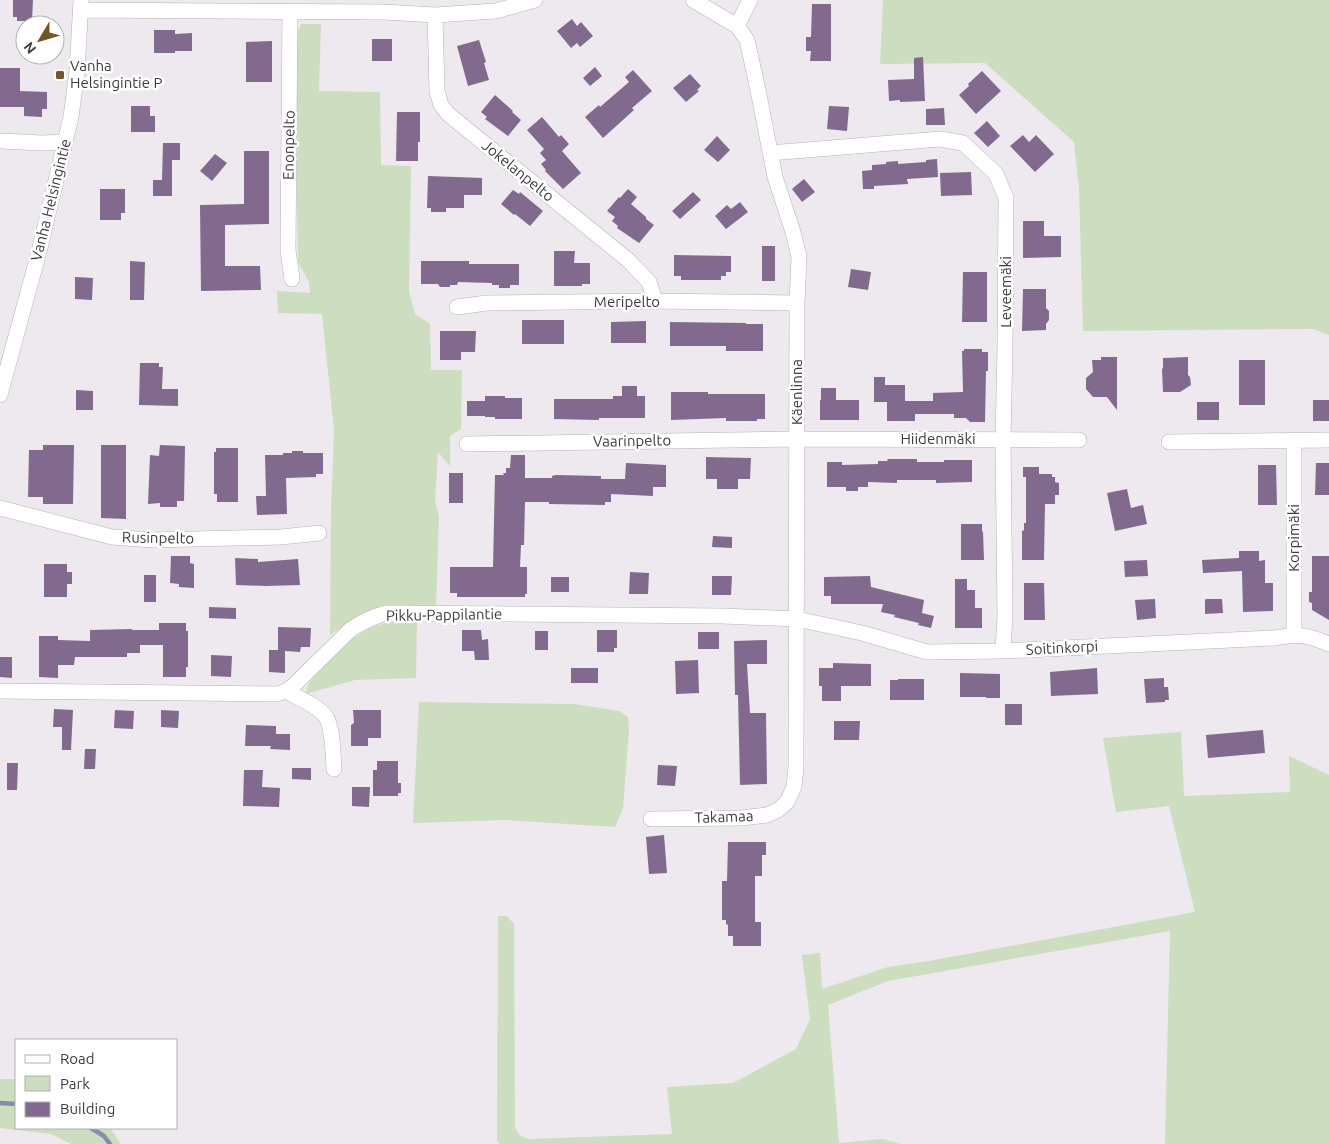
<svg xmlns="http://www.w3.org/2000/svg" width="1329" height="1144" font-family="Ubuntu,sans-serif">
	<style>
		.green { fill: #ccddc0 }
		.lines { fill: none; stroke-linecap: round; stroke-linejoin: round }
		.stream { stroke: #828eaa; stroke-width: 4.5 }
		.building { fill: #826a8e }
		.minor-casing { stroke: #b5b2b8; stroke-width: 16 }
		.minor { stroke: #fff; stroke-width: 15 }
		.poi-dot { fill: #725629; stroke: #fff; stroke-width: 2 }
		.labels { text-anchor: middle; stroke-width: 5; stroke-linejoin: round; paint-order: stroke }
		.poi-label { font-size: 15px; fill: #3d3b3e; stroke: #fff; text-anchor: start }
		.street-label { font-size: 15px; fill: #3d3b3e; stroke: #fff }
	</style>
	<rect width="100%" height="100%" fill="#ede9ef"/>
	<path class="green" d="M883 0H1329V335L1313 329 1083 331 1079 188 1074 142 985 63 880 64Z
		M301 24H321L319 91 380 92 381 165 411 166 409 292 415 314 430 324 431 370H462L461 429 450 436V466L438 452 435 501 439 516 436 606 374 609 359 615 330 635 331 514 334 430 322 314 278 313 277 291 310 293 309 282 298 262 296 140 297 34Z
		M389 622H417L416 678 355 680 306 694 308 685 316 673 353 638 372 627Z
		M419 702 574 704 619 711 628 717 629 730 623 808 615 827 506 820 413 823Z
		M1181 732 1184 796 1290 792 1289 756 1329 775V1144H1165L1170 931 888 981 828 1005 839 1143 882 1139 901 1144H500L497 1141 498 916H507L514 924 515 1127 520 1136 529 1139 672 1134 667 1087 733 1083 796 1049 810 1019 802 955 820 953 822 989 888 967 929 961 1195 912 1169 806 1116 812 1103 738Z
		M0 1079H16V1128H110L121 1144H71L51 1134 0 1128Z"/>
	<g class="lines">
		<path class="stream" d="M0 1103 16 1104
			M91 1128 104 1136 110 1144"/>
	</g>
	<path class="building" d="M13 0H33L32 21H17V17H13Z
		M812 4H831V61H810L811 51H806V37H811Z
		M572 19 577 26 581 22 593 36 580 47 577 43 571 48 557 31Z
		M154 30H175V34L192 33V51H175V53H154Z
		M372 39H392V61H372Z
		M479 40 486 62 484 63 489 80 468 86 457 46Z
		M272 41V82H246V42Z
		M923 57 925 101 900 102V100L889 101 888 80 914 79V58Z
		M595 67 602 76 590 86 583 78Z
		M0 68H20V91L47 92V109H42V117L24 116V107H0Z
		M633 70 652 91 632 108 634 110 603 138 585 117 599 105 600 107 629 82 625 77Z
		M982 71 1001 91 976 114 959 95 969 86 968 84Z
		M690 74 701 86 697 90 699 91 686 102 673 88Z
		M495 95 513 111 512 112 521 120 508 136 485 119 487 117 481 112Z
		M131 106H150V116H155V132H131Z
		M829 106 849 107 847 131 827 129Z
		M944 108 945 125H926V109Z
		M397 112H420V142H418V161H396Z
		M542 117 559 137 561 135 569 144 562 151 581 173 563 189 545 171 546 170 541 164 546 160 540 153 544 149 527 130Z
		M987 121 1000 136 988 147 974 133Z
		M1023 135 1029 142 1036 135 1054 154 1035 172 1010 146Z
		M717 136 730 150 718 162 704 150Z
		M163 143H180V160H172V196H153V180H162Z
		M244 151H269V224L225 225V266H260L261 290 201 291 200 205 244 204Z
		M215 154 227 163 212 181 200 171Z
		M937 159 938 177 907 179 908 184 874 186V189H863L862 171 872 170V165L886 164V162L898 161V164L926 162V160Z
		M971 172 972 195 941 196 940 173Z
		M428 176 482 178V195H464V208H446V212H431V208H427Z
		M804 179 815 192 802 202 792 189Z
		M100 189H125V213H121V220H100Z
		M628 189 637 197 631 204 646 217V219L654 225 639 243 617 228 618 226 612 221 615 217 607 211 619 197 620 198Z
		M513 190 519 194 520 192 543 211 530 226 515 214 514 215 501 204Z
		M693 192 701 200 680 219 672 211Z
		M740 202 748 212 726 229 715 216 727 205 731 209Z
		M1023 221H1044V236H1061V257L1023 258Z
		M762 246H775V281H762Z
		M554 251H575L574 263H590V284H582V286H554Z
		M674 255 731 256V272H726V276H721V280H681V276H674Z
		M130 261 145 262 144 300H130Z
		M421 261H469V264H519V285H510V288H499V285H492V283L458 282 457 285H450V287H440L438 284H421Z
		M851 269 871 272 868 290 848 287Z
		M963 272H987V322H962Z
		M75 277 93 278 92 300 75 299Z
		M1023 289H1046V308L1049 311V320L1046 324V330L1022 331Z
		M522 320H564V344H522Z
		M646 321V343H611V322Z
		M670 322 746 323V324H763V351H726V346H670Z
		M440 331H476L475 352H461V360H440Z
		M964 349H982V352H988V371H986L985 422H970L966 418H954V414H915V421H887V402H874V377H885V385H905V401H933V393L963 392 962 351H964Z
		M1101 357H1117V410L1107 397H1093L1086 389V378L1093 372 1092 360H1101Z
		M1188 357V375L1190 377 1191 385 1180 392H1163L1162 369 1163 368V358Z
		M1239 360H1265V405H1239Z
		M140 363H159V367H163L162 389H178V406L139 405Z
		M622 386H637V396H645V418H599V420L554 419V399H613V396H622Z
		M821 388H836V400H859V420H820V400H821Z
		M76 390 93 391V410H76Z
		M671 392H708V394H765V419H757V421H726V418L671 420Z
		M485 396H505V398H522V419H495V417H485V416H467V401H485Z
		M1313 400H1329V421H1313Z
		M1197 402H1219V420H1197Z
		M43 445H74L73 504H43V497H28L29 450H43Z
		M101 445H126V519L101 518Z
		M160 445 185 446 184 501H177V507H160V503L148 504 150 455 159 456Z
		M216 448H238V502H217V494H214V452H216Z
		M292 451H303V453H323V474H316V477L286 478 287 514 257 515 256 496H266L265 455H283V453H292Z
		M511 455H525V478H552V476L556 475 601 476V479H625L626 463 666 465V487H653V496L611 494V502H605V505L549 504V502H525L524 545H521L520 567H527V594H525V597H457V593H450V567H493L495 475H504L503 473H506V468H510Z
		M706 457 751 458 750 479H738V489H717V479H706Z
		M887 459H917V462H944V460H972V482L936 483V480H897V483L868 482V487H858V491H846V487H827V462H842V465L878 464V461H888Z
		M1316 463H1329V495H1315Z
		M1258 465H1276L1277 505H1258Z
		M1023 467H1039V474H1052V477H1055V482L1059 483V495H1055V504H1045L1044 560H1022V530L1024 531V523H1026V477H1023Z
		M449 473H463V503H449Z
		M1127 489 1131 508 1143 505 1147 524 1115 531 1107 493Z
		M961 524H982V532L983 531 984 560H961Z
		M713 536 732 537V548L712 547Z
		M1239 551H1259V561L1265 560V583H1273V611L1243 612 1242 571 1203 573 1202 560 1239 558Z
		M171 556H190V563L194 564V588L179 587V584L170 583Z
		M1312 556H1329V620L1312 610V603L1309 602V592H1312Z
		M235 558 258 559V562L298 559 300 585 266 586 236 585Z
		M1147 560 1148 576 1125 577 1124 561Z
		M44 564H67V572H72V584H67V597H44Z
		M630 572 649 573 648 594H629Z
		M144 575H156V602H144Z
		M712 576H732L731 595H712Z
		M870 576 871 587 924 600 922 613 934 616 931 628 918 625 919 623 894 617 895 615 881 612 883 604H831V596H824V577Z
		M551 577H569V592H551Z
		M955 579H967V590H975V608H982V628H955Z
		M1024 583H1044L1045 620H1024Z
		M1155 599 1156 618 1137 620 1135 600Z
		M1206 599H1222L1223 613 1205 614V600Z
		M209 607 236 608V619L209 618Z
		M159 623H186V631H188V667H186V677H163V645H140V653H127V657H75L74 665H58V678L39 677V636H58V640L90 641V630L132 629V630H159Z
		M278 627 311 628 310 647H301L300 652 285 651V673L269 672V650H278Z
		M462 630H481L482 640 488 639 489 660H475L474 651H462Z
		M597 630H617V648H614V652H597Z
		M535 631H548V650H535Z
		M698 632H719V649H698Z
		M767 640V664H747L750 713H766L767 784 740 785 738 695H735L734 641Z
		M211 655 232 656 231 677 211 676Z
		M0 657H12V678L0 677Z
		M698 660 699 693 676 694 675 661Z
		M833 663 871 664V686H841V701H822V686H819V668H833Z
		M571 668H598V683H571Z
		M1097 668 1098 694 1051 696 1050 672Z
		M960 673 1000 674V698H986V697H960Z
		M1164 678V687H1168L1169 700H1165V702L1146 703 1144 679Z
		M898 679H924V700H890V680H898Z
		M1005 704H1022V725H1005Z
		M54 709 73 710 71 750H62V727H53Z
		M115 710 134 711 133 729 114 728Z
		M161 710 179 711 178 728 161 727Z
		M353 710H381V738H368V746H351V725L354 723Z
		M834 721H860L859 740H834Z
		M246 725 276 726V734H290V750L270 749 271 746H245Z
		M1263 730 1265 753 1208 758 1206 735Z
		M85 749H96L95 769H84Z
		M377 761H398V783H401V793H398V796H373V770H377Z
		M7 763H18L17 790H7Z
		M658 765 677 766 675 786 657 785Z
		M292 768H311V780L292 779Z
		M244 770H263L262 787 280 788 279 807 243 806Z
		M352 787H370L369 807 352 806Z
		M664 835 667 873 649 874 646 837Z
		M728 842H766V855H762V876H755V922H761V946H733V936H728V925L726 924V920H722V881H727Z"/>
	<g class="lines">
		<g class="minor-casing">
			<path id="minor" d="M81 10 384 12 435 15 496 11 535 0
				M290 11 288 250 292 279
				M435 15 437 91 441 105 448 114 628 260 649 282 655 301
				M737 26 750 0
				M0 141 42 143 65 142
				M770 153 940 139 963 143 979 158 996 174 1006 198 1005 346 1003 440 1005 615 1003 651
				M457 307 487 303 655 301 797 303
				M0 395 39 252 71 117 77 71 81 1
				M1294 441V635
				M1169 442 1329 440
				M467 444 797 439 1079 440
				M0 508 112 537 152 540 281 537 319 533
				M0 691 277 694 286 691 292 687 351 629C362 622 372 617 386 613L722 616 797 619 862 633 927 652 1003 651 1274 638C1299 634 1305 634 1329 644
				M286 691C297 697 320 707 326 717 333 728 333 755 334 769
				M651 819 741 818 767 815 778 810 787 802 794 787 796 768 797 303 799 257 793 232 775 177 758 90 747 40 737 26 693 0"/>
		</g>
		<use href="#minor" class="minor"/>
	</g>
	<rect class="poi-dot" x="55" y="70" width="10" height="10" rx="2.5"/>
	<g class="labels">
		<g class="poi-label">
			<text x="70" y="71">Vanha<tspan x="70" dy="17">Helsingintie P</tspan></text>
		</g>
		<g class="street-label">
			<text transform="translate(289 145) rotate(-89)" y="5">Enonpelto</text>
			<text transform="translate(518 171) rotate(39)" y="5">Jokelanpelto</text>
			<text transform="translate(51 200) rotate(-76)" y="5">Vanha Helsingintie</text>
			<text transform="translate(1006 292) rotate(-90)" y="5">Leveemäki</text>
			<text x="627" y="307">Meripelto</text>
			<text transform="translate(797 392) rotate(-90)" y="5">Käenlinna</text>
			<text x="938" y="444">Hiidenmäki</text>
			<text transform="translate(632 441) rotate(-1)" y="5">Vaarinpelto</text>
			<text transform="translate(158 538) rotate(1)" y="5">Rusinpelto</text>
			<text transform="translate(1294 538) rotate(-90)" y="5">Korpimäki</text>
			<text transform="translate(444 615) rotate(-1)" y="5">Pikku-Pappilantie</text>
			<text transform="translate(1062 648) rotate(-3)" y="5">Soitinkorpi</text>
			<text transform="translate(724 817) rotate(-2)" y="5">Takamaa</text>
		</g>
	</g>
	<rect x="15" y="1039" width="162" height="90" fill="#ffffff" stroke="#b1b1b2"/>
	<rect x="25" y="1055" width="25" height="8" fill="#ffffff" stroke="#b1b1b2"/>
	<text x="60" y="1064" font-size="15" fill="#3d3b3e">Road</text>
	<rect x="25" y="1076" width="25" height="15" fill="#ccddc0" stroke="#b1b1b2"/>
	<text x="60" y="1089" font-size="15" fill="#3d3b3e">Park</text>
	<rect x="25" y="1102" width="25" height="15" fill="#826a8e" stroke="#b1b1b2"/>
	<text x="60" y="1114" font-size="15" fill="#3d3b3e">Building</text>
	<g transform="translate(40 40) rotate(232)"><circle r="24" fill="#ffffff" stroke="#b1b1b2"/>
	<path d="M0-4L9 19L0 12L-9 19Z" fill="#725629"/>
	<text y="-8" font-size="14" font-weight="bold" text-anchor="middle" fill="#3d3b3e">N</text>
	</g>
</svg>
